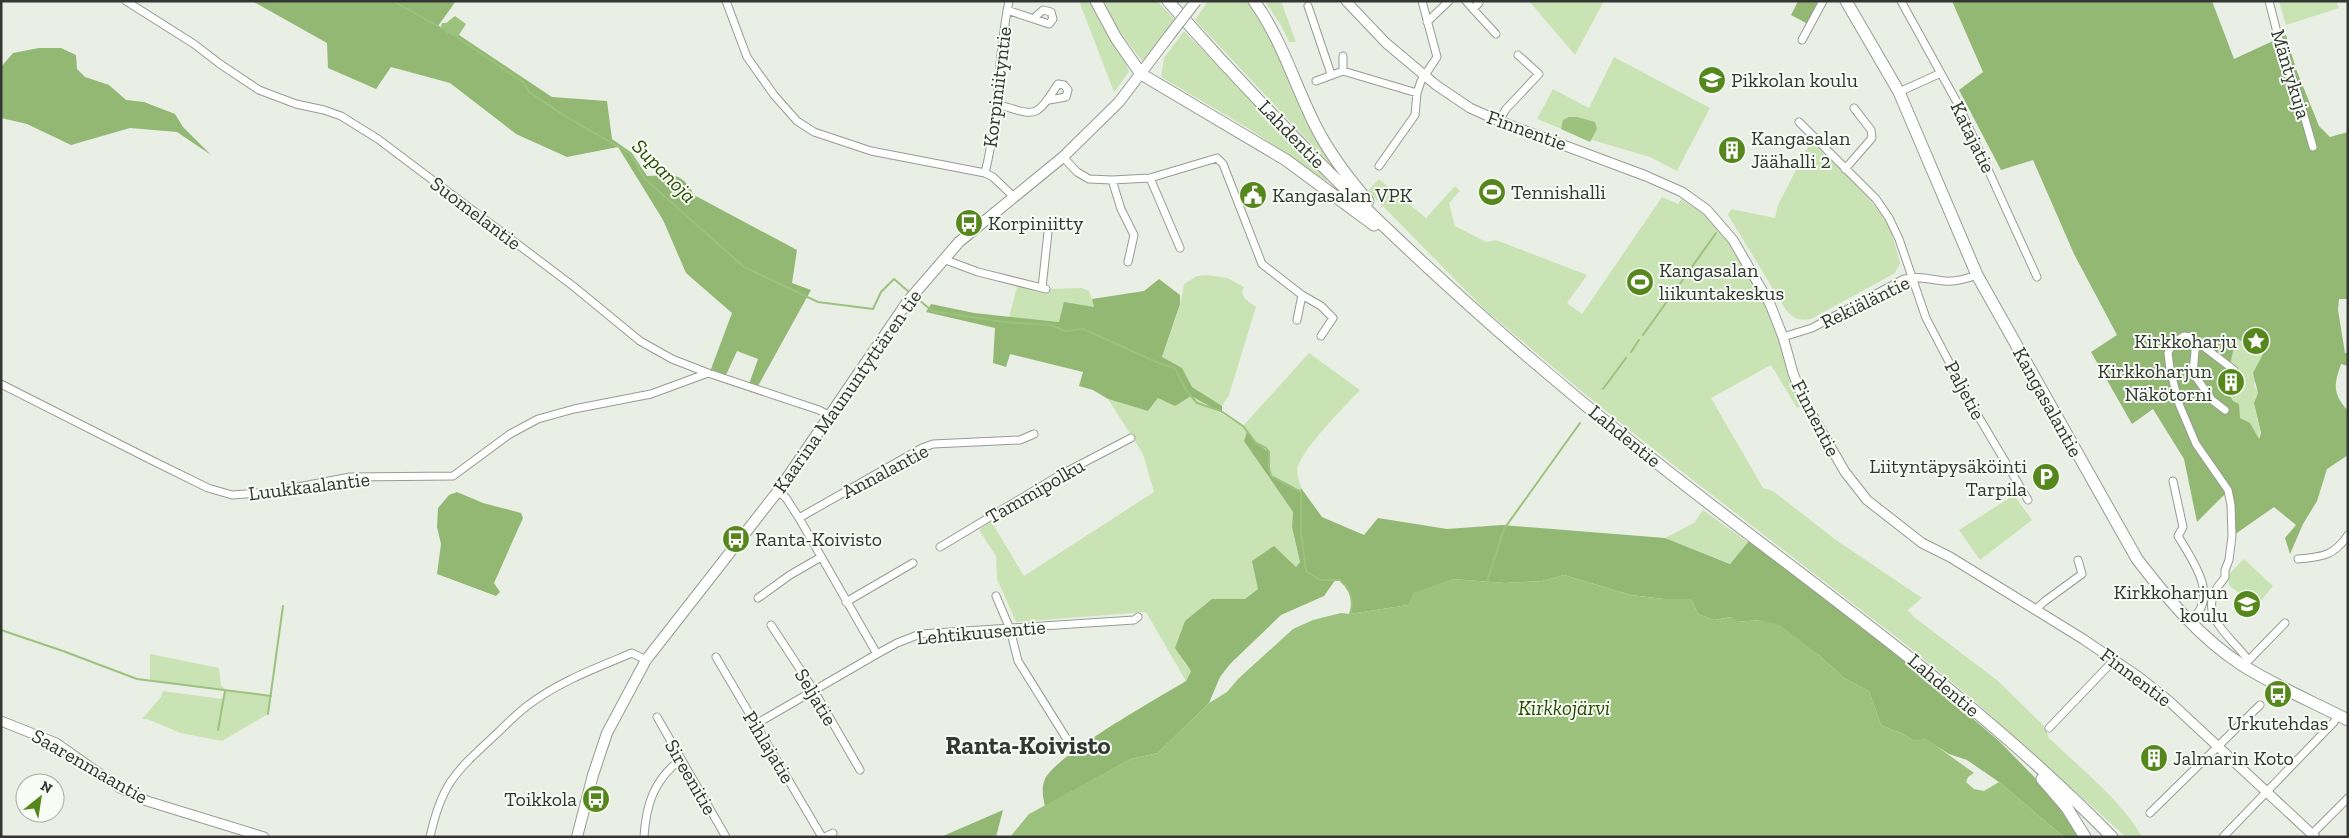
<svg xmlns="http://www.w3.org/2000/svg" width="2349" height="838" font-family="'Zilla Slab',serif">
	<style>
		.green { fill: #c9e3b5 }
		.forest { fill: #92b874; fill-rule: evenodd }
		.water { fill: #9cc27e }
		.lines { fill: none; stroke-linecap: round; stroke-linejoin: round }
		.stream { stroke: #9cc27e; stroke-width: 2 }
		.minor-casing { stroke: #979b93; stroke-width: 9 }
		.tertiary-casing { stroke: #979b93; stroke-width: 11 }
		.secondary-casing { stroke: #979b93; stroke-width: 12 }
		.primary-casing { stroke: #979b93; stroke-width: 13 }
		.trunk-casing { stroke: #979b93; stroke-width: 13 }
		.minor { stroke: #fff; stroke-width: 7 }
		.tertiary { stroke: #fff; stroke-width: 9 }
		.secondary { stroke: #fff; stroke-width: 10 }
		.primary { stroke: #fff; stroke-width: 11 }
		.trunk { stroke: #fff; stroke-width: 11 }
		.secondary-bridge-casing { stroke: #979b93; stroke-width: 12; stroke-linecap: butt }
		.secondary-bridge { stroke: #fff; stroke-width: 10 }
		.labels { text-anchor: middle; stroke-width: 4; stroke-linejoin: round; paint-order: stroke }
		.street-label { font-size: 20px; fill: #343633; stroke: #f7fcf4 }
		.poi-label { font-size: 20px; fill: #343633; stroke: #f7fcf4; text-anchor: start }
		.water-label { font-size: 21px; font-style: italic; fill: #2c4d00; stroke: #f7fcf4 }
		.district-label { font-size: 25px; font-weight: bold; fill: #343633; stroke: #f7fcf4 }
	</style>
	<rect width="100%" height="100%" fill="#eaefe6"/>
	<path class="green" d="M1079 1H1090L1124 58 1129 72 1114 92Z
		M1102 1H1157L1174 19 1146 60 1142 61 1110 19Z
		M1208 1H1247L1271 37 1317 141 1342 177 1195 20Z
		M1265 1H1281L1296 42H1289L1282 27Z
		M1529 1H1604L1575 55Z
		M2279 1H2336L2339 8 2286 25Z
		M1184 31 1326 176 1327 182 1251 130 1161 77 1164 58Z
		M1614 57 1710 108 1677 171 1650 157 1582 137 1537 119 1553 89 1589 108Z
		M1811 141C1833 164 1868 193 1885 220 1893 233 1896 249 1900 263L1895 273 1811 319C1799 321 1794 319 1786 310L1728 215 1731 209 1775 218 1778 205Z
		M1379 179 1426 218 1455 186 1460 191 1449 203 1455 226 1486 242 1496 240 1587 275 1567 303 1582 314 1662 197 1678 204 1681 199C1693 207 1705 214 1715 224 1761 273 1780 344 1802 406L1797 408 1771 365 1711 398 1763 488 1773 491 1836 540 1922 598 1908 610 1914 617 1998 681 2044 726 2049 738C2078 766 2123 802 2142 837H2126L1970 697 1900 640 1676 467 1586 395 1483 308 1368 191Z
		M1207 275 1227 278 1244 287 1242 292 1245 299 1256 307 1229 395 1222 406 1201 394 1192 387 1185 374 1162 358 1180 305 1184 284 1197 276Z
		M1018 283 1046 289 1082 288 1089 291 1095 308 1060 322 1009 318Z
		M2235 338 2263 354 2254 385 2258 393C2249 407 2263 424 2259 439L2240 418 2225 387Z
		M1309 353 1360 390C1345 406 1305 446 1298 466 1295 476 1302 483 1301 492L1271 476 1269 468V452L1254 440 1267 475 1293 512 1292 527 1300 562 1296 567 1274 547 1258 589 1245 599H1212L1183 661 1191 671 1186 681 1146 612 1016 622 997 579 996 556 979 530 991 521 1024 576 1154 492 1143 454 1108 399 1148 411 1158 398 1191 396 1243 426Z
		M2014 495 2032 520 1980 560 1959 530Z
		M1703 510 1749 543 1731 564 1665 538 1694 523Z
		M2244 559 2273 586 2256 607 2229 585 2228 575Z
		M150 654 219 668 221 685 226 690 271 696 268 714 222 741 181 733 147 719H142L161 697 163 691 222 699 225 690 150 680Z"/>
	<path class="forest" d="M252 1H456L438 26 459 35 552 97 607 101 612 139 632 153 647 176C671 175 681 170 694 195L797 250 792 283 811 290 758 386 749 384 758 359 737 351 726 375 711 369 732 313 686 273 663 220 618 147 567 157 516 134 450 83 391 67 376 89 328 68 327 43Z
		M1798 1H1822L1808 24 1791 15Z
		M1952 1H2212L2234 59 2286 35 2296 69 2319 126 2330 137 2348 132V299H2339L2338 310 2345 353H2348V366L2341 364C2334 385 2332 393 2348 411V455L2327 469 2317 501 2303 524 2290 554 2285 538 2296 525 2274 507 2234 535 2228 491 2197 522 2184 459 2153 409 2132 424 2091 352 2117 335 2074 254 2033 160 2001 170 1959 90 1983 72ZM2236 338 2263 354 2253 373 2258 393 2254 403 2261 433 2259 439 2250 423 2240 418 2239 404 2233 401 2225 387Z
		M39 48H61L76 55 77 69 85 77 109 85 126 100 144 102 175 114 183 127 211 155 177 132 130 128 71 145 27 124 1 118V67L13 53Z
		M1159 279 1180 295V304L1162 357 1182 368 1192 387 1222 406V413L1191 396 1175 406 1158 398 1148 411 1108 399 1093 390 1079 386 1083 372 1010 354 1006 367 993 363 995 328 926 312 931 304 974 313 1059 322 1064 302 1094 307 1092 299 1144 291Z
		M1247 432 1256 443 1269 452V468L1271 476 1300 492 1301 488 1322 517 1364 535 1378 518 1447 529 1502 525 1665 538 1730 564 1750 540 1884 642 2000 742 2043 786 2080 837H2064L1999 782 1967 760 1949 754 1925 739 1913 741C1904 732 1893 731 1881 725L1869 691 1844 678 1819 655 1760 620 1736 622 1731 617 1714 620 1698 614 1691 599H1664L1631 595 1564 575 1542 581 1505 583 1452 579 1408 605 1350 614C1355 600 1350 589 1340 580L1336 579 1324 596 1281 615 1230 664 1220 677 1209 703 1158 753 1131 759 1045 806C1043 797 1041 788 1045 779 1056 755 1158 698 1186 681L1191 671 1175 648 1185 621 1212 599H1245L1258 589 1252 561 1274 546 1296 567 1300 562 1292 527 1293 512 1244 441Z
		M457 492 483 503 521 513 523 518 494 583 500 592 496 596 437 574 441 544 437 527 438 508 449 495Z
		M1003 810 996 837H943V836Z"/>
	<path class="water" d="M455 16 466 24 457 38 445 32 441 26 442 23H446Z
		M1569 117H1577L1595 122 1597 129 1590 142 1561 129 1563 120Z
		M1564 575 1631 595 1664 599H1691L1698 614 1714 620 1732 617 1737 622 1760 620 1780 625 1819 655 1844 678 1869 691 1881 725C1893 731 1904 732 1913 741L1925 738 1974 773 1968 777 1966 782 1974 789 1984 791 1999 782 2064 837H1010L1029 814 1131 759 1158 753 1209 703 1227 692 1238 679 1293 629 1313 620 1341 613 1350 614 1408 605 1413 593 1452 579 1505 583 1542 581Z"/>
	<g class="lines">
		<path class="stream" d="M393 1 443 29
			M456 37 523 82 529 92 565 116 631 154 644 178 744 267 818 302 873 309 881 292 894 279 909 292
			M1677 288 1716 233
			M918 299 932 311 1004 322 1051 325 1065 331 1083 329 1161 364 1175 368 1186 390 1197 403 1221 411 1243 426 1256 443 1266 448 1269 452V468L1271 476 1301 492V532L1306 571 1320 580H1340C1350 589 1355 600 1350 614
			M1643 335 1673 293
			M1631 352 1639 340
			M1603 389 1626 358
			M1487 582 1504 529 1580 423
			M1 630 63 651 137 679 271 696
			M268 714 283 606
			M218 730 225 691"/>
		<g class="minor-casing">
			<path id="minor" d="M126 1 194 44 220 64 259 90 296 104 324 110 341 116 378 139 573 286 640 341 672 359 708 373 819 410 830 416
				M726 1 747 57 774 95 797 121 814 132 871 151 985 173 993 177 1014 197
				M1466 1 1473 9 1479 3 1477 1
				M1901 1 1959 106 2037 277
				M2269 1 2280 44 2297 91 2313 147
				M1308 6 1331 74
				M1473 9 1496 34
				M1007 10 1049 24 1053 19 1051 12 1043 10 1034 18
				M1427 22 1449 1
				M1802 40 1823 1
				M1343 71V56
				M1316 81 1343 71 1417 93
				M1899 92 1941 73
				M996 104C1036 115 1034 121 1058 84L1064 85 1068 90 1066 97 1049 100
				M1499 121 1506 109 1539 74 1518 55
				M1799 122 1876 199 1889 218 1899 239 1926 318 1971 404 2028 500
				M1063 157 1077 172 1089 179 1112 180 1150 178 1217 158 1223 164 1262 264 1302 295 1297 320
				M1379 166 1415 115 1417 93 1421 81 1437 57 1422 1
				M1845 169 1872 138 1871 130 1854 108
				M985 173C999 117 997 58 1009 1
				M1150 178 1180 248
				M1112 180 1121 209 1134 235 1128 262
				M943 259 978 272 1046 289
				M1042 288 1048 232
				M1302 295 1321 306 1333 318 1321 336
				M1783 337 1812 328 1904 279C1918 275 1931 280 1945 281 1956 282 1966 279 1977 275
				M2196 340 2193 373 2212 400 2225 410
				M2234 370 2191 337 2184 336 2173 343 2168 353 2170 369 2179 404 2196 444 2228 490 2231 505 2232 536 2229 560 2225 570V577C2223 581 2218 585 2216 590 2199 618 2235 640 2248 660
				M1 384 153 461 208 488 232 495 272 492 350 477 453 476 510 434 538 419 574 409 651 394 708 373
				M2173 481 2183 527 2178 536C2192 560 2221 597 2190 621
				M778 491 786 498 799 518 877 654
				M799 518 922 448 933 444 1020 440 1034 434
				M940 547 1060 475 1131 438
				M2298 559C2322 557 2334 556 2348 535
				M996 596 1010 629 1018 661 1068 741
				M758 598 790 575 821 557
				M846 602 913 563
				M2036 609 2045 601 2082 574 2078 560
				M771 625 813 689 860 770
				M716 657 822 837
				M2247 662 2285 623
				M657 717 726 837
				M756 724 877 654 897 643 920 634 1134 620 1138 617
				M2049 728 2114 660
				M2150 813 2260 705
				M2312 834 2348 798
				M430 837C441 786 454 773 491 739 503 728 514 716 527 706 558 682 596 668 632 653L646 660
				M644 837C646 804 654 780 681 759
				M825 837 833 833
				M2223 837 2334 722 2338 715"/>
		</g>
		<g class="tertiary-casing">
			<path id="tertiary" d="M1346 1 1386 43 1436 85 1470 108 1499 121 1646 176 1682 192 1707 210 1733 240 1770 304 1783 337 1793 373 1804 401 1845 472 1867 500 1922 543 1950 557 2083 639 2139 677 2168 700 2315 837
				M1 721 56 743 120 788 147 801 264 837"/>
		</g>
		<g class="secondary-casing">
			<path id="secondary" d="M577 837 593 775 607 733 646 660 778 491 908 301 959 242 1063 157 1119 102 1169 36"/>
		</g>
		<g class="primary-casing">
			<path id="primary" d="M1846 1 1899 92 1977 275 2137 559C2167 598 2200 638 2242 665 2275 686 2313 702 2348 720"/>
		</g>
		<g class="trunk-casing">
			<path id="trunk" d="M1096 1 1116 38 1141 74 1286 160 1374 225
				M1168 1C1312 165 1471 315 1642 451 1801 578 1968 690 2112 837
				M1254 1C1282 40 1294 83 1315 125 1329 153 1348 178 1368 201
				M2042 779 2067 808 2085 837"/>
		</g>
		<use href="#minor" class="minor"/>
		<use href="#tertiary" class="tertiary"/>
		<use href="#secondary" class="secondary"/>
		<use href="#primary" class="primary"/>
		<use href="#trunk" class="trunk"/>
		<g class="secondary-bridge-casing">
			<path id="secondary-bridge" d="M1169 36 1196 1"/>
		</g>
		<use href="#secondary-bridge" class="secondary-bridge"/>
	</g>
	<defs>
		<g id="school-disc" transform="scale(1.4375)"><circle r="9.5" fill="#55871c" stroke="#f7fcf4"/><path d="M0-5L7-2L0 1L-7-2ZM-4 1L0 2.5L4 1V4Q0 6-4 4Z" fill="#fff"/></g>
		<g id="building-disc" transform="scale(1.4375)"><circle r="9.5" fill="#55871c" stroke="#f7fcf4"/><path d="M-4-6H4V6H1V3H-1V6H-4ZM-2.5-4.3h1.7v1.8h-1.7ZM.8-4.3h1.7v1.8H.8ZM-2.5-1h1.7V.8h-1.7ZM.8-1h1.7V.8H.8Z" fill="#fff"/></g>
		<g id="stadium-disc" transform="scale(1.4375)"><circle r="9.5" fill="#55871c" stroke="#f7fcf4"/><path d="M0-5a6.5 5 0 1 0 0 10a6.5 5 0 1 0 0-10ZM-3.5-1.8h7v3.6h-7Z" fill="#fff"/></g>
		<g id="civic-disc" transform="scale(1.4375)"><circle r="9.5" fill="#55871c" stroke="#f7fcf4"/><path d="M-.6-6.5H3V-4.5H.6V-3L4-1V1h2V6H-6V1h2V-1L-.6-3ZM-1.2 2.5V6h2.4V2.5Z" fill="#fff"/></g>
		<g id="bus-disc" transform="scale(1.4375)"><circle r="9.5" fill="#55871c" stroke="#f7fcf4"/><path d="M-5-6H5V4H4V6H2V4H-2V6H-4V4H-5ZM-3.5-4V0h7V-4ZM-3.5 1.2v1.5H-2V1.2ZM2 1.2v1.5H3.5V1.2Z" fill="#fff"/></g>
		<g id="sight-disc" transform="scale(1.4375)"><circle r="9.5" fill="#55871c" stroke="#f7fcf4"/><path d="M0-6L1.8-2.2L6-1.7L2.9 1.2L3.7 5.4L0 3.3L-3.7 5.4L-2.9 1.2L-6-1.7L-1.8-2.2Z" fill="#fff"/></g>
		<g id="parking-disc" transform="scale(1.4375)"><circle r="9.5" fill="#55871c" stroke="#f7fcf4"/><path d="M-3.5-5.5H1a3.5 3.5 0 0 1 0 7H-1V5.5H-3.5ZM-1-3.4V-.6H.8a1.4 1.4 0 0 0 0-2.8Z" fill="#fff"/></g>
	</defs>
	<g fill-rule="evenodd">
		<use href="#school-disc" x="1712" y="80"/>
		<use href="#building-disc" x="1732" y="150"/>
		<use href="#stadium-disc" x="1492" y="192"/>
		<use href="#civic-disc" x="1253" y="195"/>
		<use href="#bus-disc" x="969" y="223"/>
		<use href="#stadium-disc" x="1640" y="282"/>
		<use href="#sight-disc" x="2256" y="341"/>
		<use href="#building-disc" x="2231" y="382"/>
		<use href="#parking-disc" x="2046" y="477"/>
		<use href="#bus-disc" x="736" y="539"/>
		<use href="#school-disc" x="2247" y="604"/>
		<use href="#bus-disc" x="2278" y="694"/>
		<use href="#building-disc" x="2154" y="758"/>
		<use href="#bus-disc" x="596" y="799"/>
	</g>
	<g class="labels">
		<g class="street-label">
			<text transform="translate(2291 74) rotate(73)" y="7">Mäntykuja</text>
			<text transform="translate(997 87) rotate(-83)" y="7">Korpiniityntie</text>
			<text transform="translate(1527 130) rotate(20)" y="7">Finnentie</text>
			<text transform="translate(1292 134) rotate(46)" y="7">Lahdentie</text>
			<text transform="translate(1973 137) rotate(64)" y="7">Katajatie</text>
			<text transform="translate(476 213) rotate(37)" y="7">Suomelantie</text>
			<text transform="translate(1865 302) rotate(-26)" y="7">Rekiäläntie</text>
			<text transform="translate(1965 390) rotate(62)" y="7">Paljetie</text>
			<text transform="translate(847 391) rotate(-55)" y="7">Kaarina Maununtyttären tie</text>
			<text transform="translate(2048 402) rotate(61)" y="7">Kangasalantie</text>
			<text transform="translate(1816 418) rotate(63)" y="7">Finnentie</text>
			<text transform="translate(1625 436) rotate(39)" y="7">Lahdentie</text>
			<text transform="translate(885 471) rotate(-28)" y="7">Annalantie</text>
			<text transform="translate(309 486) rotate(-7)" y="7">Luukkaalantie</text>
			<text transform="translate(1035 491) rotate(-30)" y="7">Tammipolku</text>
			<text transform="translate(981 632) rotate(-5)" y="7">Lehtikuusentie</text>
			<text transform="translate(2136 677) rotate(37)" y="7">Finnentie</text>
			<text transform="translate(1944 685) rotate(40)" y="7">Lahdentie</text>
			<text transform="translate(816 697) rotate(59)" y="7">Seljatie</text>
			<text transform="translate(769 747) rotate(59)" y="7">Pihlajatie</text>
			<text transform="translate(90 766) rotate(30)" y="7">Saarenmaantie</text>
			<text transform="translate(691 777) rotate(60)" y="7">Sireenitie</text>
		</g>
		<g class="poi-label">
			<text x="1731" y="87">Pikkolan koulu</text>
			<text x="1751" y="145">Kangasalan<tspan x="1751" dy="23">Jäähalli 2</tspan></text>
			<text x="1511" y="199">Tennishalli</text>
			<text x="1272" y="202">Kangasalan VPK</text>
			<text x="988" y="230">Korpiniitty</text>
			<text x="1659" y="277">Kangasalan<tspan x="1659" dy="23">liikuntakeskus</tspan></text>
			<text x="2237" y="348" text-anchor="end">Kirkkoharju</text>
			<text x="2212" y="378" text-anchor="end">Kirkkoharjun<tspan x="2212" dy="23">Näkötorni</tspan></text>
			<text x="2027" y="473" text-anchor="end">Liityntäpysäköinti<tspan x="2027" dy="23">Tarpila</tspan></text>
			<text x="755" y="546">Ranta-Koivisto</text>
			<text x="2228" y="599" text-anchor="end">Kirkkoharjun<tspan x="2228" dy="23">koulu</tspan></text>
			<text x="2278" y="730" text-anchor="middle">Urkutehdas</text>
			<text x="2173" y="765">Jalmarin Koto</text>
			<text x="577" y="806" text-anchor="end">Toikkola</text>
		</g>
		<g class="water-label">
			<text transform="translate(664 171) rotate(45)" y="7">Supanoja</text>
			<text x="1564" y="715">Kirkkojärvi</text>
		</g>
		<g class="district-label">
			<text x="1028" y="754">Ranta-Koivisto</text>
		</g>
	</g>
	<rect width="2349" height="838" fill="none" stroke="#343633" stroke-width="5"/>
	<g transform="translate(40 798) rotate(30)"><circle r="24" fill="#f7fcf4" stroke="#a9ada7"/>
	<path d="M0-4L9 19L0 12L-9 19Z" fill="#55871c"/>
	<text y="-8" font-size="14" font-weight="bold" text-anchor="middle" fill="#343633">N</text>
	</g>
</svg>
